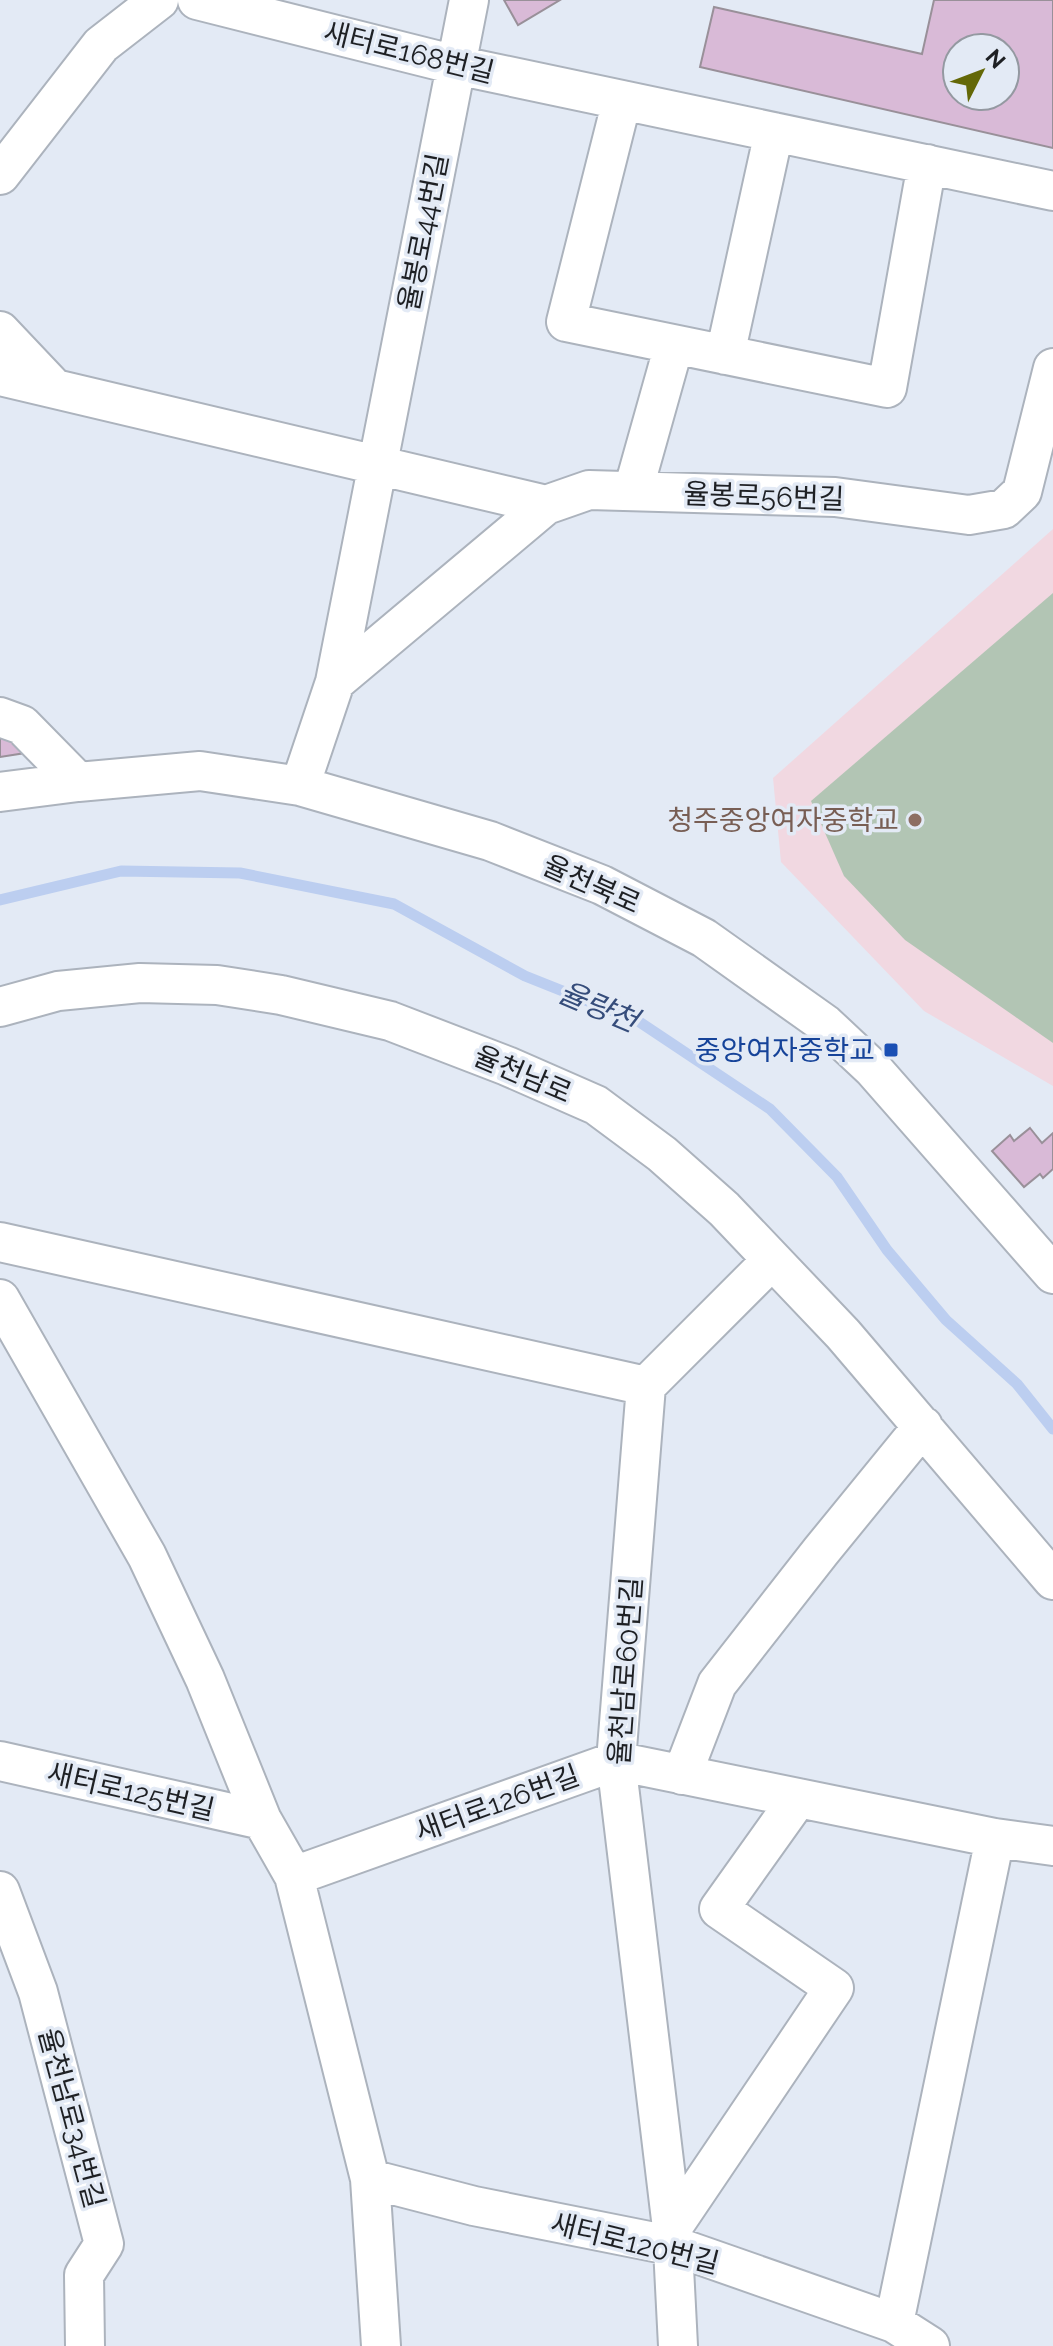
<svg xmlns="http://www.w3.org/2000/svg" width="1053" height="2346" font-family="Raleway,'Noto Sans KR',sans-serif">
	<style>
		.education { fill: #f1d8e1 }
		.green { fill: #b2c5b4 }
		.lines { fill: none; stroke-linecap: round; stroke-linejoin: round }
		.stream { stroke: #bccef0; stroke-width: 11 }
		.building { fill: #d9bad7; stroke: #999099; stroke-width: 2; fill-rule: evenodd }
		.minor-casing { stroke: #acb3bd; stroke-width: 42 }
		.minor { stroke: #fff; stroke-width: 38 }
		.education-dot { fill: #8d6e63; stroke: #e3eaf5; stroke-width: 3 }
		.transit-dot { fill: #1a4fb4; stroke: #e3eaf5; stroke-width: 3 }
		.labels { text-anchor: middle; stroke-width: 7; stroke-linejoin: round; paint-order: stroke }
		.street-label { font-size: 28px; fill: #1e2024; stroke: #e3eaf5 }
		.education-label { font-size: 28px; fill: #785e54; stroke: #e3eaf5; text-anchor: end }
		.transit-label { font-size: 28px; fill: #164399; stroke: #e3eaf5; text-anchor: end }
		.water-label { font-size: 30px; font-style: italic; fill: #364d7b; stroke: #e3eaf5 }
	</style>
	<rect width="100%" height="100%" fill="#e3eaf5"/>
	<path class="education" d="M1053 529V1086L924 1011 781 862 773 778Z"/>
	<path class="green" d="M1053 593V1043L905 940 844 876 811 801Z"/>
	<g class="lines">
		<path class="stream" d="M0 900 121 871 240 873 394 904 525 976 638 1021 770 1109 837 1177 887 1250 946 1320 1017 1384 1053 1429"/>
	</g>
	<path class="building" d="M504 0H560L518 25Z
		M934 0H1053V148L700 67 714 7 922 54ZM957 48H1005V96H957Z
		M0 732 25 753 0 757Z
		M1030 1128 1042 1143 1053 1133V1169L1043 1178 1040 1174 1024 1187 992 1151 1010 1135 1014 1141Z"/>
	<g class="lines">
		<g class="minor-casing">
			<path id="minor" d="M197 0 456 65 1053 191
				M622 100 566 322 887 388 927 164
				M0 175 101 45 159 0
				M0 331 53 387
				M725 355 774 132
				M0 376 546 505 589 490 835 497 969 515 1004 509 1022 492 1053 368
				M633 491 674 345
				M335 682 546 505
				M0 717 22 725 78 782
				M300 786 335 682 469 0
				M0 792 78 782 200 771 300 786 490 841 602 885 704 938 825 1024 873 1069 1053 1274
				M0 1007 58 991 140 983 217 985 281 995 390 1021 507 1066 596 1105 662 1154 724 1209 843 1334 1053 1580
				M0 1242 646 1386
				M0 1299 147 1556 205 1679 262 1820 294 1876 370 2179 381 2346
				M0 1761 262 1820
				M682 1775 717 1684 821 1551 923 1426
				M294 1876 616 1761 995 1838 1053 1846
				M0 1891 38 1992 104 2244 84 2275 85 2346
				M370 2179 474 2206 674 2246 894 2323 930 2346
				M672 2228 834 1988 719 1909 798 1798
				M894 2323 995 1838
				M678 2346 672 2228 616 1761 646 1386 772 1260"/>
		</g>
		<use href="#minor" class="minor"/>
	</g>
	<circle class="education-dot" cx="915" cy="820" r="8"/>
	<rect class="transit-dot" x="883" y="1042" width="16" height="16" rx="4"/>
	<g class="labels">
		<g class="street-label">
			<text transform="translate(409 52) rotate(14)" y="10">새터로168번길</text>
			<text transform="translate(423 232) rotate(-79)" y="10">율봉로44번길</text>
			<text transform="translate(764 496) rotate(2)" y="10">율봉로56번길</text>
			<text transform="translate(592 884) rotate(24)" y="10">율천북로</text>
			<text transform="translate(523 1074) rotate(23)" y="10">율천남로</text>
			<text transform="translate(625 1671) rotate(-86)" y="10">율천남로60번길</text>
			<text transform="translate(131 1791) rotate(13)" y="10">새터로125번길</text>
			<text transform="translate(497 1803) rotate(-20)" y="10">새터로126번길</text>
			<text transform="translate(72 2118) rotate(75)" y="10">율천남로34번길</text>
			<text transform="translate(635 2243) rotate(14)" y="10">새터로120번길</text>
		</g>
		<g class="education-label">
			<text x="899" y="830">청주중앙여자중학교</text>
		</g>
		<g class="transit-label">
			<text x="875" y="1060">중앙여자중학교</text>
		</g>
		<g class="water-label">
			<text transform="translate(598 1007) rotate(23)" y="10">율량천</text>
		</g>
	</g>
	<g transform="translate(981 72) rotate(48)"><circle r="38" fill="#e3eaf5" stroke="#9499a1" stroke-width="2"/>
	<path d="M0-6L14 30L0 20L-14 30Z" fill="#646807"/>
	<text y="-12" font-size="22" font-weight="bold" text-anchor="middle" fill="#1e2024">N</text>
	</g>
</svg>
